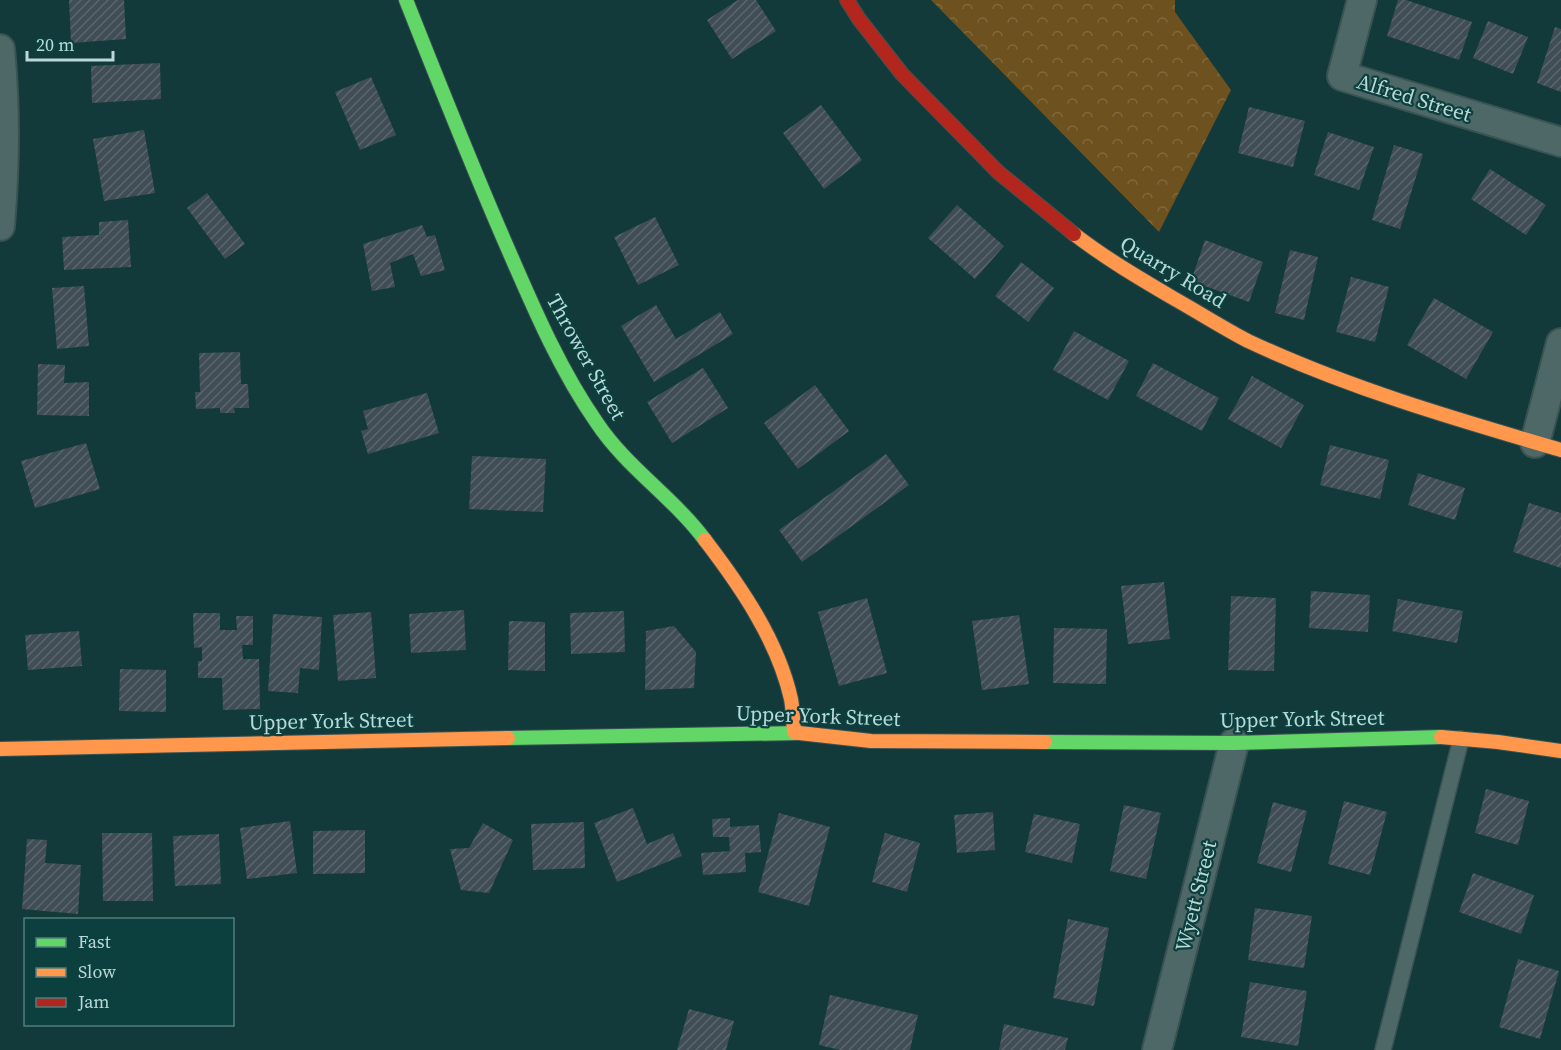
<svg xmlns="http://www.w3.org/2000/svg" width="1561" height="1050" font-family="'Source Serif 4',serif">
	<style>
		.forest { fill: url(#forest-crowns) }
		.building { fill: url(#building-hatch) }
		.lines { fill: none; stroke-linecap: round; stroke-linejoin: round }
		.lane-casing { stroke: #395352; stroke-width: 18 }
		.street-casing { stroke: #395352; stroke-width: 32 }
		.fast-casing { stroke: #395352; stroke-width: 16 }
		.slow-casing { stroke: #395352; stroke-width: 16 }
		.jam-casing { stroke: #395352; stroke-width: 16 }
		.lane { stroke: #4e6867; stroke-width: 15 }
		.street { stroke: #4e6867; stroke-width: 28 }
		.fast { stroke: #63d668; stroke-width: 14 }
		.slow { stroke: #ff974d; stroke-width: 14 }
		.jam { stroke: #b3261e; stroke-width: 14 }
		.labels { text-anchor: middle; stroke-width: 4.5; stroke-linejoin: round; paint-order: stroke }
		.street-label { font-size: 21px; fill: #bad8d7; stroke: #0c403f }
	</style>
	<defs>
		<pattern id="forest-crowns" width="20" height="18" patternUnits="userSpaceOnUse" patternTransform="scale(1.5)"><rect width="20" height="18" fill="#6d511e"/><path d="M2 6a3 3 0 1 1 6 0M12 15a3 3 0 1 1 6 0" fill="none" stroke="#80693e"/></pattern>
		<pattern id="building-hatch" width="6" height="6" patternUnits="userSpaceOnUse" patternTransform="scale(1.5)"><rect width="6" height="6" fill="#404d55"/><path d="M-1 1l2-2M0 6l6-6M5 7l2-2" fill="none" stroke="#5a666d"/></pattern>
	</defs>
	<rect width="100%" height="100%" fill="#123a3a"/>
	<path class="forest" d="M931 0H1175V12L1231 90 1159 232Z"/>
	<path class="building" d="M69 0H124L126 39 71 43Z
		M738 0H756L776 31 732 59 707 20Z
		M1398 0H1406L1472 22 1459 60 1387 36Z
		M1488 21 1528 37 1513 74 1473 58Z
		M1555 27 1561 29V92L1537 83Z
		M160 63 161 99 92 103 91 66Z
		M371 77 396 135 360 150 335 92Z
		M821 105 862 160 824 189 783 133Z
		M1249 107 1305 121 1293 167 1238 153Z
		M144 130 155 193 104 201 93 139Z
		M1328 132 1374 147 1359 190 1314 175Z
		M1394 145 1423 154 1400 229 1372 220Z
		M1490 169 1546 205 1526 235 1471 199Z
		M207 193 245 244 225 259 187 208Z
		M957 205 1004 246 975 279 928 238Z
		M655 217 679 265 638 285 614 237Z
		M128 220 131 267 64 270 62 237 99 235V222Z
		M422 225 427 237 435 235 445 270 421 276 413 254 390 263 395 287 372 291 363 244Z
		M1205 240 1263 262 1249 302 1191 281Z
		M1290 250 1318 257 1304 320 1275 313Z
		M1021 262 1054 288 1028 322 995 296Z
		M1351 277 1389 287 1375 342 1336 332Z
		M84 286 89 346 57 349 52 288Z
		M1434 298 1493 332 1466 379 1407 345Z
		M656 305 676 339 720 312 733 334 654 382 621 326Z
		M1074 331 1129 361 1108 400 1053 370Z
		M240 352 241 384H248L249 408H234L235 413H220V408L196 409 195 392H200L199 353Z
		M1153 363 1219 398 1202 431 1136 396Z
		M38 364 65 365 64 383 89 382V416L37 415Z
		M703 368 728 408 672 443 647 402Z
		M1252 376 1304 405 1281 448 1228 419Z
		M815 385 849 431 798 469 764 423Z
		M427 393 439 433 368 454 361 431 368 429 363 411Z
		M86 443 100 489 35 508 21 461Z
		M1330 445 1389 460 1380 499 1320 485Z
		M886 454 909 485 802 562 779 530Z
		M472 456 546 459 543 512 469 509Z
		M1418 473 1465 488 1455 520 1408 505Z
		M1529 503 1561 513V568L1513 552Z
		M1164 582 1170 639 1128 644 1121 586Z
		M1311 591 1370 595 1368 632 1309 628Z
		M1231 596 1276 598 1274 671 1228 670Z
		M867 598 887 673 839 686 818 612Z
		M1398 599 1463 611 1457 643 1392 631Z
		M464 610 466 650 411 653 409 614Z
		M624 611 625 652 571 654 570 613Z
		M371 612 376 678 338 681 333 615Z
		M193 613H220V630H237L236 616H253V645H242L243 659H259L260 709 223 710 222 678H198V661H202V647L194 648Z
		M273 614 322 617 319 670 300 668 298 693 268 691Z
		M1019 615 1029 684 982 690 972 621Z
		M509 621 545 622V671L508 670Z
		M674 626 696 652 694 688 645 690 646 631Z
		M1054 628 1107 629 1106 684 1053 683Z
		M79 631 82 666 28 670 25 635Z
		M120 669 166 670V712L119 711Z
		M1486 789 1529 801 1518 845 1475 833Z
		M1344 801 1387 812 1370 875 1328 864Z
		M1273 802 1307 811 1291 872 1257 863Z
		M1124 805 1161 813 1146 879 1110 871Z
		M633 808 647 844 673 833 682 856 617 882 594 823Z
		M993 812 995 850 957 853 954 815Z
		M779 813 830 827 809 906 758 892Z
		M1034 814 1080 824 1072 863 1025 852Z
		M730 818V827L759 825 761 852 745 853 746 872 703 875 701 853 730 851 729 837H713L712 819Z
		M290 821 297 873 247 879 240 828Z
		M584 822 585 868 533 870 531 824Z
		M483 823 513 840 489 893 461 890 450 849 469 848Z
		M365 830V873L313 874V831Z
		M102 833H152L153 901H103Z
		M885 833 920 843 907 892 872 882Z
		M219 834 221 884 175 886 173 836Z
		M27 839 47 840 45 863 81 865 78 914 22 909Z
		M1473 873 1534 895 1521 934 1459 912Z
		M1255 908 1312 916 1304 968 1248 960Z
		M1068 919 1109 928 1094 1006 1053 998Z
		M1518 959 1559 971 1540 1039 1499 1027Z
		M1250 982 1307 991 1298 1046 1241 1037Z
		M830 995 918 1015 910 1050H840L819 1045Z
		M689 1009 734 1021 726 1050H677Z
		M1004 1024 1068 1038 1065 1050H999Z"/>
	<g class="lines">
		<g class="lane-casing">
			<path id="lane" d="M1383 1050 1461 739"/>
		</g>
		<g class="street-casing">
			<path id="street" d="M1362 0 1342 76 1561 142
				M0 49C6 110 5 165 0 226
				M1535 443 1561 343
				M1157 1050 1234 743"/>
		</g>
		<g class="fast-casing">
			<path id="fast" d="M406 0C439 83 472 167 508 249 534 309 560 370 597 423 627 468 673 497 705 540
				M508 738 799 733
				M1045 742 1234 743 1441 737"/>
		</g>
		<g class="slow-casing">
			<path id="slow" d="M1074 234C1105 258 1139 278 1173 298 1198 312 1223 328 1248 341 1348 388 1455 419 1561 450
				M705 540C741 587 778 641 791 699 793 710 793 721 794 732
				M799 733 871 741 1045 742
				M1441 737 1498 742 1561 751
				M0 749 508 738"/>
		</g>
		<g class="jam-casing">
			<path id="jam" d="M847 0 859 19 902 74 998 172 1074 234"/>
		</g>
		<use href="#lane" class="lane"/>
		<use href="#street" class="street"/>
		<use href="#fast" class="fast"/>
		<use href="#slow" class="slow"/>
		<use href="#jam" class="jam"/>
	</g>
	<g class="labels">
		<g class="street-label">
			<text transform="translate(1414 98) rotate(17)" y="7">Alfred Street</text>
			<text transform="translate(1173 272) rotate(31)" y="7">Quarry Road</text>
			<text transform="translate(586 357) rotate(61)" y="7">Thrower Street</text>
			<text transform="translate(818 716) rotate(2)" y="7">Upper York Street</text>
			<text transform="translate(1302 719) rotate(-1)" y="7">Upper York Street</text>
			<text transform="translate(331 721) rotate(-1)" y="7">Upper York Street</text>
			<text transform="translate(1196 896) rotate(-76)" y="7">Wyett Street</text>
		</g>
	</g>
	<rect x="24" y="918" width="210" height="108" fill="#0c403f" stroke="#527d7c" stroke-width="1.5"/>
	<rect x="36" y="938" width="30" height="9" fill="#63d668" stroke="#527d7c" stroke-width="1.5"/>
	<text x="78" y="948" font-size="18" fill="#bad8d7">Fast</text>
	<rect x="36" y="968" width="30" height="9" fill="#ff974d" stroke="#527d7c" stroke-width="1.5"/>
	<text x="78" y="978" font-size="18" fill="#bad8d7">Slow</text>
	<rect x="36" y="998" width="30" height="9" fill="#b3261e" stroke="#527d7c" stroke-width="1.5"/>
	<text x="78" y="1008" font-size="18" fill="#bad8d7">Jam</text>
	<path d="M27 51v9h86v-9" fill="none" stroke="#bad8d7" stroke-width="3"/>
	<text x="36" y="51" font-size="18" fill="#bad8d7" stroke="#0c403f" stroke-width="4.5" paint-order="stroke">20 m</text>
</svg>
